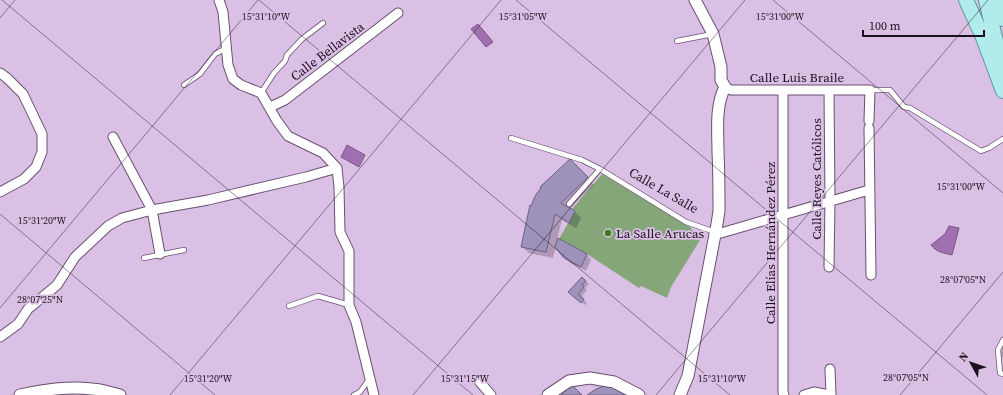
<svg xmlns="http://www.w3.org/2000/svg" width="1003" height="395" font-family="'Source Serif 4',serif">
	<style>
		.green { fill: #84a678 }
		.water { fill: #a170b1; stroke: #795485 }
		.shadow { fill: #0003 }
		.building { fill: #9d92b9; stroke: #6b6085 }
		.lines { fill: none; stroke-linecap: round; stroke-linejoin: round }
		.service-casing { stroke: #685070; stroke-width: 6 }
		.minor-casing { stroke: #685070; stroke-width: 11 }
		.tertiary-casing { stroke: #685070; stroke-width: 13 }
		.primary-casing { stroke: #5b969b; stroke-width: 16 }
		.service { stroke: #fff; stroke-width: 4.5 }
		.minor { stroke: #fff; stroke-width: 9 }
		.tertiary { stroke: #fff; stroke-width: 11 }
		.primary { stroke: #b1ebec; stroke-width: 14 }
		.ticks { fill: none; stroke: #1b111e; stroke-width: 1; stroke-opacity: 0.45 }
		.poi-dot { fill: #3b7b1a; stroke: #dbc0e5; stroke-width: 1.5 }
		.labels { text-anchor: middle; stroke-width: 3.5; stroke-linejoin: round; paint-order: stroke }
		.street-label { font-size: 13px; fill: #1b111e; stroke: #dbc0e5 }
		.poi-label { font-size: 13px; fill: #1b111e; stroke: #dbc0e5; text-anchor: start }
		.ticks-label { font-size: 10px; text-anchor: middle; fill: #1b111e; stroke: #dbc0e5; stroke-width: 3.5; stroke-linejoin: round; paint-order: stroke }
	</style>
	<rect width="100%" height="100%" fill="#dbc0e5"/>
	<path class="green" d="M602 174 690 227 700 240 671 287 667 298 641 286 639 288 587 254 559 239 575 211 572 209Z"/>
	<path class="water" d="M478 24 493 42 486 47 471 29Z
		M347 145 365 155 359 167 341 157Z
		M949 226 959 228 952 255C944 253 936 252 931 245L945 234Z"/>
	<path class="shadow" d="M570 160 594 185 569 209 575 212 581 218 576 228 562 220 557 239 587 255 591 260 586 271 570 263 556 246 553 258 529 253 522 247 531 207Z
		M582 278 589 284 585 288 587 290 581 297 587 303 585 305 570 292Z
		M1003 345V358L1000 355Z"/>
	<path class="building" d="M570 159 588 177 561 203 575 211 569 223 555 214 546 252 521 247 530 205 531 206 535 196 541 188 540 187Z
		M558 238 587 254 581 267 564 258 555 247Z
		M582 277 586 281 582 285 584 287 578 294 584 299 581 303 568 292Z
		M572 385 582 395H561Z
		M607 385 617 389 629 395H587L596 389Z"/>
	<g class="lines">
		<g class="service-casing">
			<path id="service" d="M677 41 713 34
				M184 85 200 74 215 54 227 48
				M870 90H890L904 107 910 108 981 151 989 148 1003 139
				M261 93 274 73 285 61 287 55 302 39 323 23
				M511 138 582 160 600 169 686 222 715 232
				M569 204 600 169
				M144 258 184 250
				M289 306 318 296 349 305
				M1003 340 998 350 1000 373 1003 374
				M354 395 360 392 370 378"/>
		</g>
		<g class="minor-casing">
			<path id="minor" d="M219 0 223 12 228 65 233 79 241 85 261 93 277 121 288 136 323 153 337 168 339 187 340 232 349 251V305L356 322 374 395
				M0 73 7 78 23 94 42 134V152L36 167 24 179 0 192
				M725 87 731 90H870L869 121
				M783 90V392L784 395
				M829 90 830 201 829 267
				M270 107 285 100 398 13
				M869 128 871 275
				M113 137 152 210 160 254
				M715 232 721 233 869 190
				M0 337 18 324 28 309 57 285 75 257 108 226 122 218 152 210 208 200 306 177 337 168
				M830 369 831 395
				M479 381 491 395
				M804 395 814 392 829 395"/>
		</g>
		<g class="tertiary-casing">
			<path id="tertiary" d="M20 395C44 390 68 386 92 389 101 389 111 393 120 395
				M548 395 569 381 590 378 614 382 639 395
				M680 395 688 376 717 224 719 211C719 191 719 172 718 152 718 131 715 106 725 87L721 80V67L713 34 695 0"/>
		</g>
		<g class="primary-casing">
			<path id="primary" d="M966 0 982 35 1003 91
				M986 0 1003 70
				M998 0 1003 19"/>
		</g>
		<use href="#service" class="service"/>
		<use href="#minor" class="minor"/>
		<use href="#tertiary" class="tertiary"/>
		<use href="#primary" class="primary"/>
	</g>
	<path class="ticks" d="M2 0 473 395M259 0 730 395M516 0 987 395M773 0 1003 193M0 18 15 0M0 214 215 395M0 308 258 0M170 395 501 0M413 395 745 0M656 395 988 0M900 395 1003 272"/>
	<circle class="poi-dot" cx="608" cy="233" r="4"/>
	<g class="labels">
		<g class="street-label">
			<text transform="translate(327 51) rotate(-37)" y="5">Calle Bellavista</text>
			<text x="797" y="82">Calle Luis Braile</text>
			<text transform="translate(816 179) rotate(-90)" y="5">Calle Reyes Católicos</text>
			<text transform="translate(664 190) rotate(30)" y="5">Calle La Salle</text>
			<text transform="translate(770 243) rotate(-90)" y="5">Calle Elías Hernández Pérez</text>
		</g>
		<g class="poi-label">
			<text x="616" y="238">La Salle Arucas</text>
		</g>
	</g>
	<g class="ticks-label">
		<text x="266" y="20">15°31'10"W</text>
		<text x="523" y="20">15°31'05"W</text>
		<text x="780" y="20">15°31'00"W</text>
		<text x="961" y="190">15°31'00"W</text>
		<text x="42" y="224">15°31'20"W</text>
		<text x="963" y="283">28°07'05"N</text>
		<text x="40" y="303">28°07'25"N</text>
		<text x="906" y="381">28°07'05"N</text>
		<text x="208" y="382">15°31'20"W</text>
		<text x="465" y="382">15°31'15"W</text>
		<text x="722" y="382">15°31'10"W</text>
	</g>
	<g transform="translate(971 363) rotate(310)" stroke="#dbc0e5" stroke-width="3" paint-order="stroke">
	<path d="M0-3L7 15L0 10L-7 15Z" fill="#1b111e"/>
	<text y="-6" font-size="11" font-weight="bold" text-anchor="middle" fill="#1b111e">N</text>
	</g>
	<path d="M863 30v6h121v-6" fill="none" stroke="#1b111e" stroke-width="2"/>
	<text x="869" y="30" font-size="12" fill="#1b111e" stroke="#dbc0e5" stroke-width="3" paint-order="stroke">100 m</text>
</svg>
